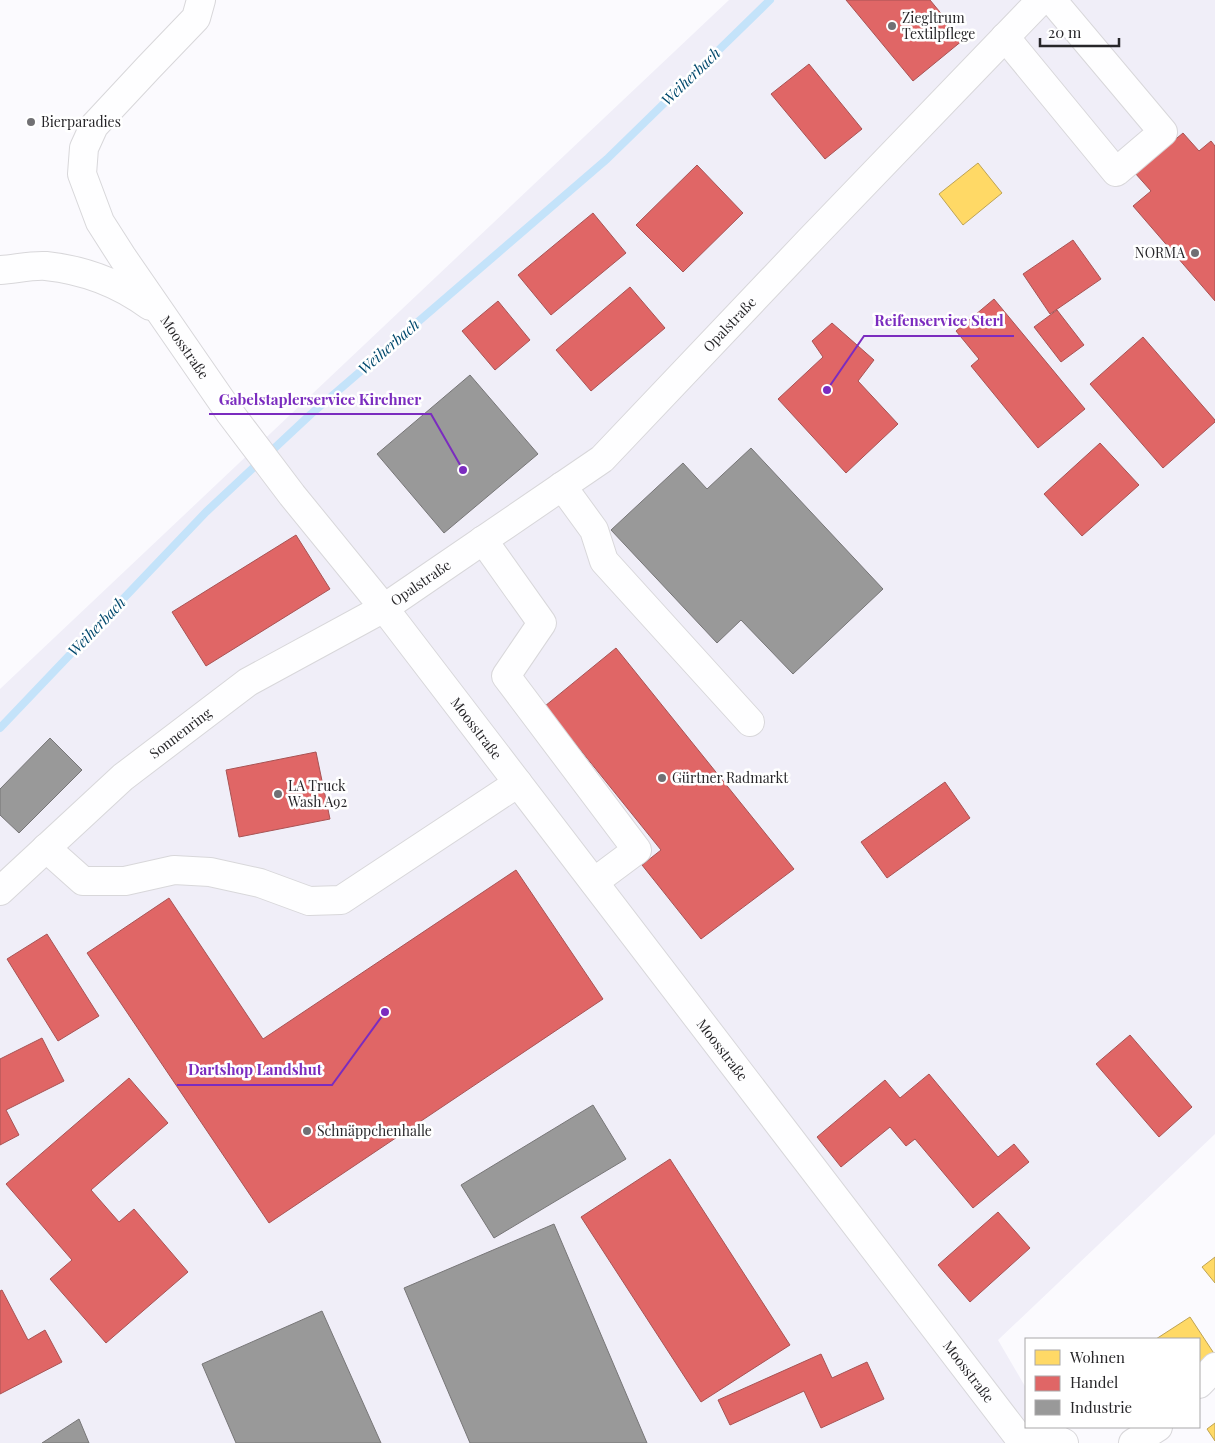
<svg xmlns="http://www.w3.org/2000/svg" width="1215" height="1443" font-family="'Playfair Display',serif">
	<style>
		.built { fill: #f0eef8 }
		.homes { fill: #ffd966; stroke: #bea354 }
		.shops { fill: #e06666; stroke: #a85354 }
		.industry { fill: #999; stroke: #777677 }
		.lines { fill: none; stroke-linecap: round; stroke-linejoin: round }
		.stream { stroke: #c4e3fa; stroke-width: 8 }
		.minor-casing { stroke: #d8d7da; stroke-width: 30 }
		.minor { stroke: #fefeff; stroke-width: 28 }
		.poi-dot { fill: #717074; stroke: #fff; stroke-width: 2 }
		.labels { text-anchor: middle; stroke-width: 5; stroke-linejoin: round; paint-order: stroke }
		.poi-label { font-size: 14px; fill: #272629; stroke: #fff; text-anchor: start }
		.street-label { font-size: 14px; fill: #272629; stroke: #fff }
		.water-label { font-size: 15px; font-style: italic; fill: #00486c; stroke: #fff }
		.leader { fill: none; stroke: #7b2cbf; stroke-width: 2 }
		.callout-dot { fill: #7b2cbf; stroke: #fff; stroke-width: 2 }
		.callout-label { font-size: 15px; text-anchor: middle; font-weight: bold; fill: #7b2cbf; stroke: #fff; stroke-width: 5; stroke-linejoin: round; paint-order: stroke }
	</style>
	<rect width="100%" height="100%" fill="#fbfafe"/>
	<path class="built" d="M729 0H1215V1134L998 1340 1026 1388V1427L1059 1443H0V689Z"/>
	<path class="homes" d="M978 163 1002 193 963 225 939 194Z
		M1215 1257V1283L1202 1267Z
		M1190 1317 1215 1355 1199 1368V1339H1156Z
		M1215 1423V1441L1207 1429Z"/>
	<path class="shops" d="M846 0H930L963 40 913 81Z
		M809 64 862 129 825 159 771 94Z
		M1183 133 1199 151 1211 141 1215 146V301L1133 206 1151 191 1135 173Z
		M697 165 743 213 683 272 636 225Z
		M593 213 626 253 551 315 518 275Z
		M1073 240 1101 279 1050 314 1023 274Z
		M630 287 665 328 591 391 556 350Z
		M994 299 1085 409 1038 448 971 366 979 359 956 331Z
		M498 301 530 340 495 370 462 331Z
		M1057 310 1084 345 1061 362 1034 327Z
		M832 323 874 360 858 381 898 424 846 473 778 399 823 357 812 341Z
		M1143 337 1215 420V422L1163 468 1090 384Z
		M1100 443 1139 485 1082 536 1044 494Z
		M296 535 330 589 206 666 172 612Z
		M616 648 794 869 701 939 642 865 661 850 545 706Z
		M316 752 330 819 239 837 226 770Z
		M945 782 970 818 887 878 861 842Z
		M516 870 603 999 269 1223 87 953 169 898 263 1039Z
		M47 934 99 1016 58 1041 7 959Z
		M1130 1035 1192 1107 1159 1137 1096 1064Z
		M42 1038 64 1081 6 1110 19 1135 0 1145V1059Z
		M929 1074 998 1157 1014 1144 1029 1162 973 1208 915 1139 906 1146 890 1127 841 1167 817 1137 885 1080 900 1098Z
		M129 1078 168 1123 91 1190 119 1222 134 1209 188 1272 106 1343 50 1279 72 1260 6 1184Z
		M670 1159 790 1345 701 1402 581 1217Z
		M998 1212 1030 1248 970 1302 938 1265Z
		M2 1290 28 1340 45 1330 62 1362 0 1394V1291Z
		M821 1354 832 1378 867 1362 884 1399 821 1428 804 1391 730 1425 718 1400Z"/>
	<path class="industry" d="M470 375 538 454 444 533 377 454Z
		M751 448 883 589 793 674 741 620 717 643 611 530 683 463 707 489Z
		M50 738 82 770 19 833 0 815V789Z
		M593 1105 626 1159 494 1238 461 1185Z
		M554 1224 647 1443H470L404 1288Z
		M322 1311 381 1443H236L202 1364Z
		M79 1419 89 1443H42Z"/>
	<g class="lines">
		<path class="stream" d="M0 728 206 512 311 414 607 159 770 0"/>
		<g class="minor-casing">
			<g id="minor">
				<path id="s1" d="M201 0 196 18 149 67 94 126 84 148 82 174 100 222 123 258 230 413 292 495 384 608 1023 1443"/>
				<path d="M1005 37 1116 172 1163 132 1052 0"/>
				<path d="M0 270C15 269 32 265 46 266 84 270 119 283 150 306"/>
				<path d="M562 486 594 530 604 561 750 722"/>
				<path d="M483 540 542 623 506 676 637 850 594 882"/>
				<path d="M46 848 83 881H125L174 870 210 872 260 883 309 901 341 900 518 783"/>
				<path id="s2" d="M0 891 123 777 248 682 384 608 602 459 809 241 1041 0"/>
				<path d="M1199 1384 1215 1367"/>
				<path d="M1024 1443C1038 1436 1050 1435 1064 1443"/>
				<path d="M1133 1443 1158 1427"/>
			</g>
		</g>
		<use href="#minor" class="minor"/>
	</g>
	<g class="poi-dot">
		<circle cx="892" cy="26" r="5"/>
		<circle cx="31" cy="122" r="5"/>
		<circle cx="1195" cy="253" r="5"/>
		<circle cx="662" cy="778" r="5"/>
		<circle cx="278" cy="794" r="5"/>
		<circle cx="307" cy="1131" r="5"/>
	</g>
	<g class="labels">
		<g class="poi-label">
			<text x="902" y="23">Ziegltrum<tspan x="902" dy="16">Textilpflege</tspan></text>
			<text x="41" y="127">Bierparadies</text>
			<text x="1185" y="258" text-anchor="end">NORMA</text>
			<text x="672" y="783">Gürtner Radmarkt</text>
			<text x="288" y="791">LA Truck<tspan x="288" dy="16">Wash A92</tspan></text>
			<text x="317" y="1136">Schnäppchenhalle</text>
		</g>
		<g class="street-label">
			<text dy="5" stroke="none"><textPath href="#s2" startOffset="929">Opalstraße</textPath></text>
			<text dy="5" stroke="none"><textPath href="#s1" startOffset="420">Moosstraße</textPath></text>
			<text dy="5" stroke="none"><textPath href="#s2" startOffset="524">Opalstraße</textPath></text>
			<text dy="5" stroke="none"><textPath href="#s1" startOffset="900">Moosstraße</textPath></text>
			<text dy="5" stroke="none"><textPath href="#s2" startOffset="240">Sonnenring</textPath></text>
			<text dy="5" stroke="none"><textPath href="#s1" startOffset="1305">Moosstraße</textPath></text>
			<text dy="5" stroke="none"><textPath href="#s1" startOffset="1710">Moosstraße</textPath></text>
		</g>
		<g class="water-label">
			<text transform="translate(691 77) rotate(-44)" y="5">Weiherbach</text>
			<text transform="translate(389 347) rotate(-41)" y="5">Weiherbach</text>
			<text transform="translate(97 627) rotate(-46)" y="5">Weiherbach</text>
		</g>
	</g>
	<path class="leader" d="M827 390L864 336H1014M463 470L431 414H209M385 1012L332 1085H177"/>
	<g class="callout-dot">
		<circle cx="827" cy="390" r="5"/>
		<circle cx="463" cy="470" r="5"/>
		<circle cx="385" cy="1012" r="5"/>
	</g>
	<g class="callout-label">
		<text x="939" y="326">Reifenservice Sterl</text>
		<text x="320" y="405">Gabelstaplerservice Kirchner</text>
		<text x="255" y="1075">Dartshop Landshut</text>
	</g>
	<rect x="1025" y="1338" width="175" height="90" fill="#ffffff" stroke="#a9a8a9"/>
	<rect x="1035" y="1350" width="25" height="15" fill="#ffd966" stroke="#a9a8a9"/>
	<text x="1070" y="1363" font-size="15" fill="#272629">Wohnen</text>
	<rect x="1035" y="1376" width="25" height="15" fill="#e06666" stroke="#a9a8a9"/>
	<text x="1070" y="1388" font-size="15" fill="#272629">Handel</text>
	<rect x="1035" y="1400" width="25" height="15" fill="#999999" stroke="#a9a8a9"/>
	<text x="1070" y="1413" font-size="15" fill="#272629">Industrie</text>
	<path d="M1040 38v8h79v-8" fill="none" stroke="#272629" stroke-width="2.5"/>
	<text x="1048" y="38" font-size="15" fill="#272629" stroke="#ffffff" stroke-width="4" paint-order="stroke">20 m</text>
</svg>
